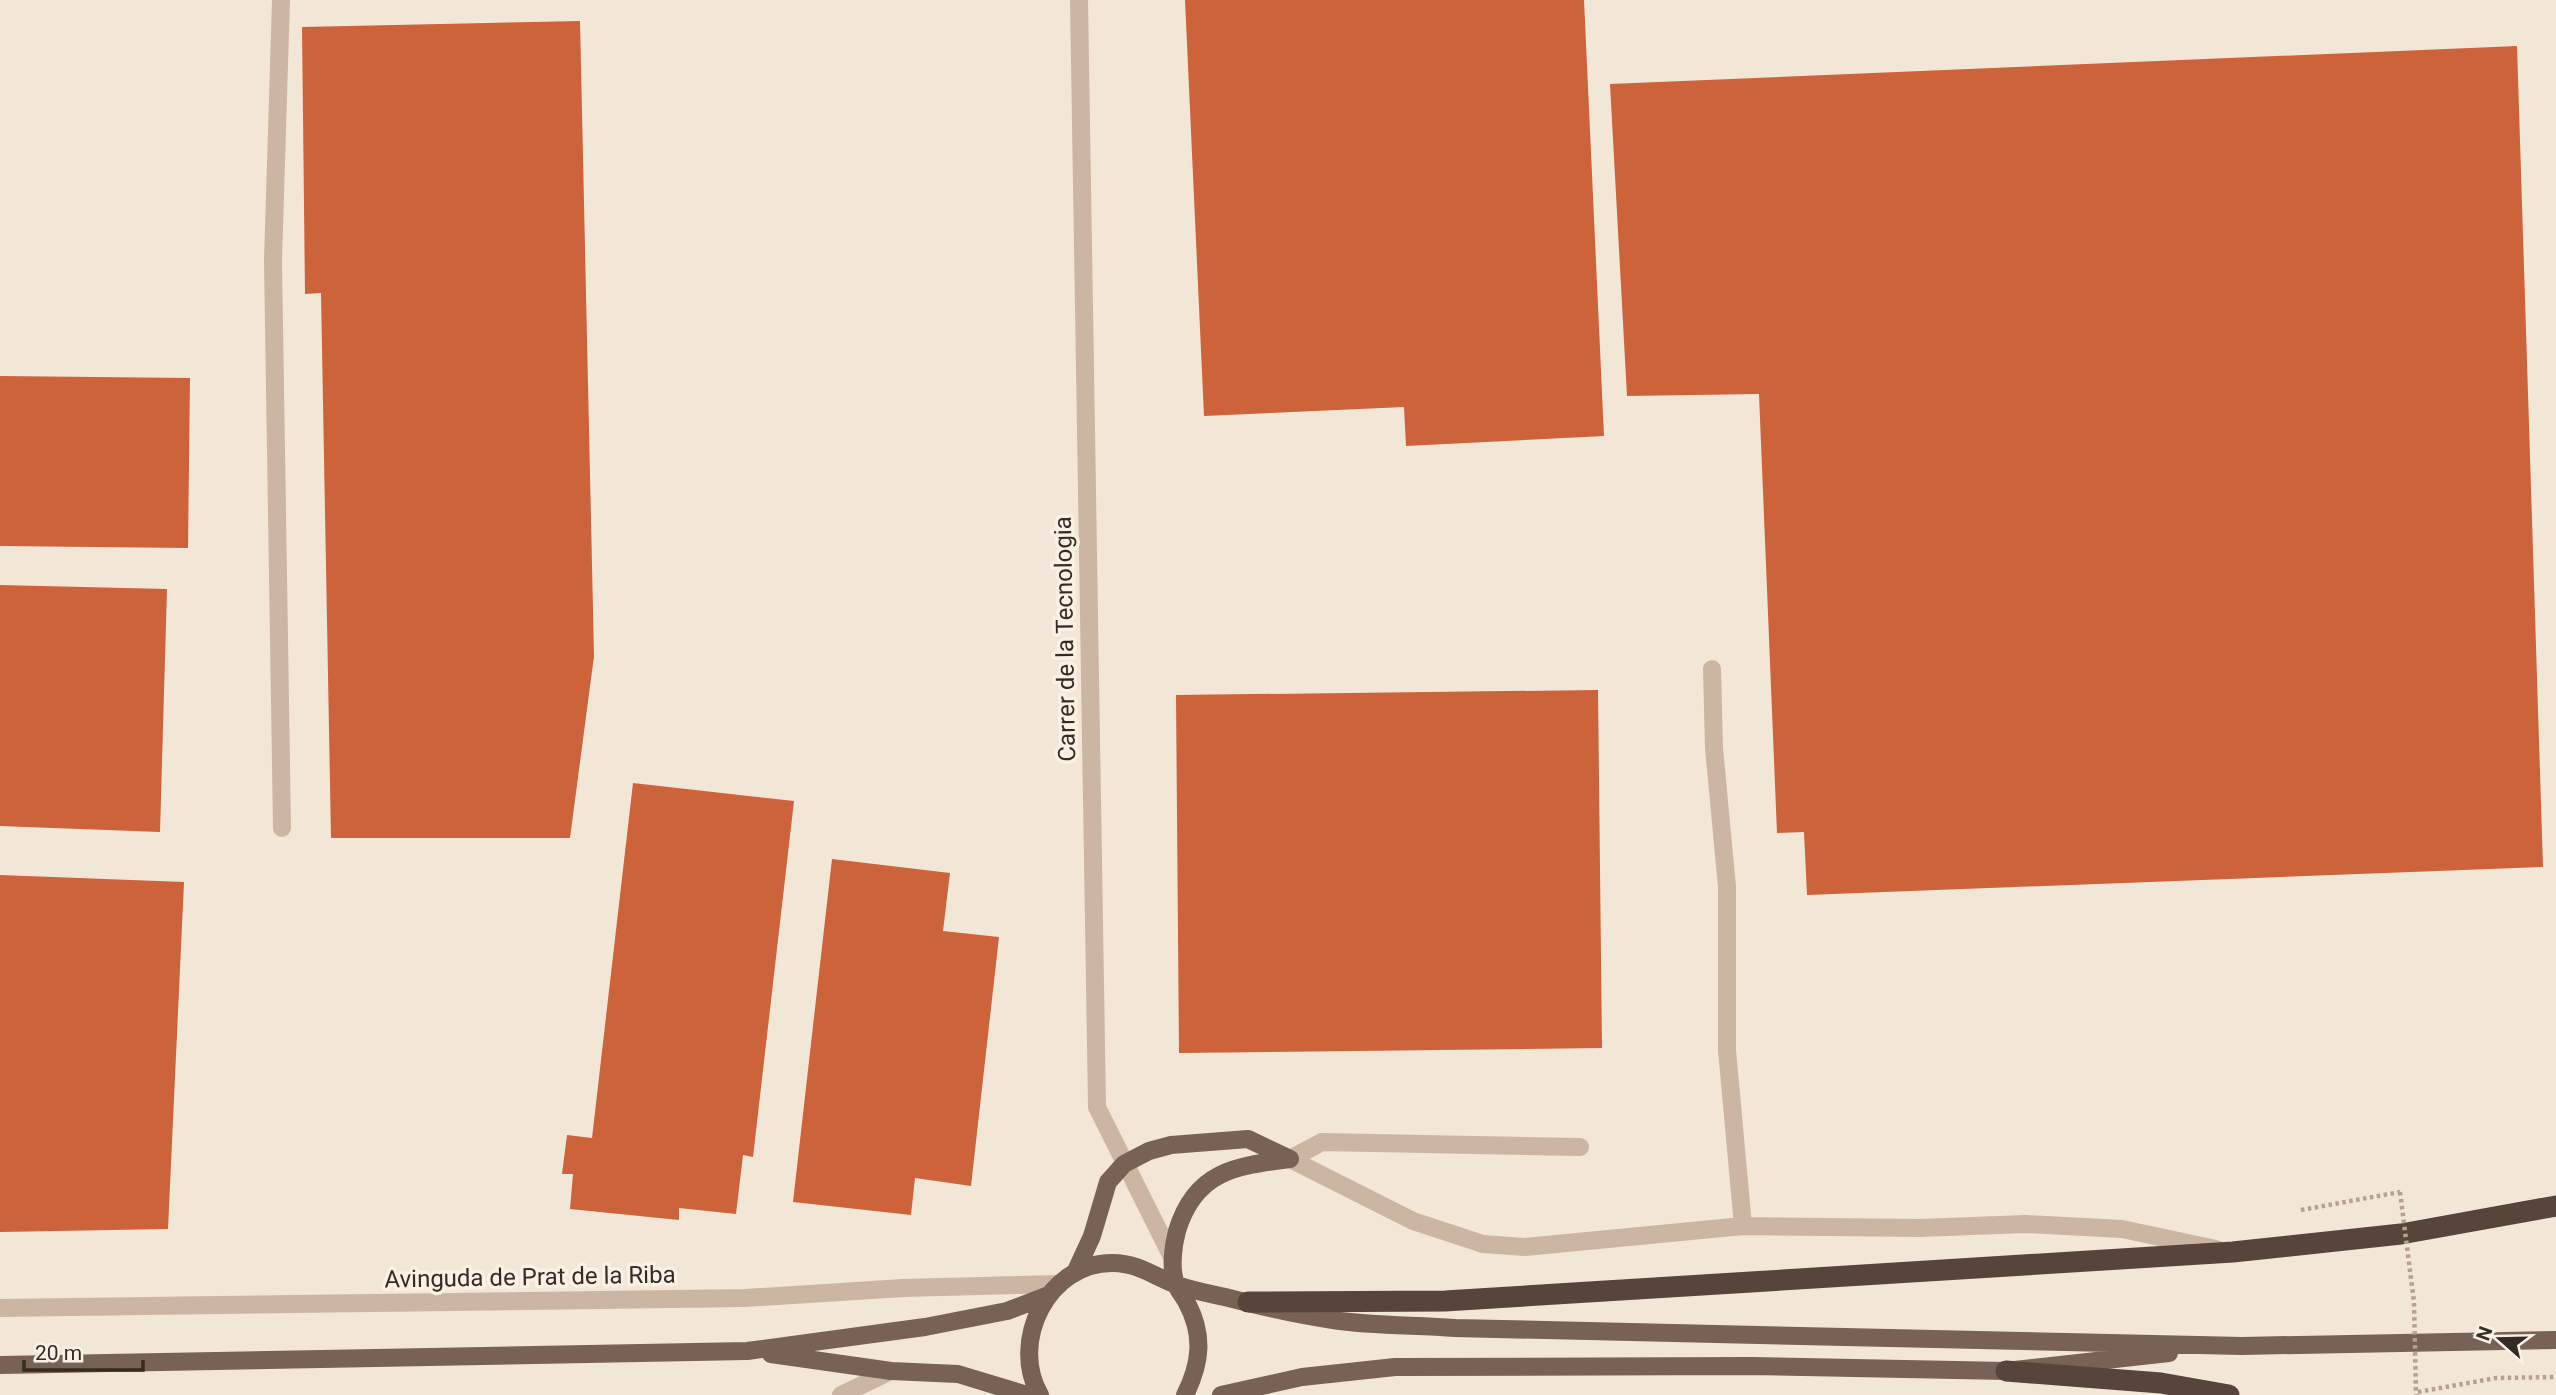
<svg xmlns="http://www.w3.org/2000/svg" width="2556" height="1395" font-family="Roboto,sans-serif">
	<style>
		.building { fill: #cd633a }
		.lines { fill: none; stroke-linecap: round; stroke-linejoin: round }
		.path { stroke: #b7a08d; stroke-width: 4.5; stroke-dasharray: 3.5 3.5; stroke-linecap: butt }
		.lane { stroke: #cbb6a3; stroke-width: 18 }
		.street { stroke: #cbb6a3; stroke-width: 18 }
		.primary { stroke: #786255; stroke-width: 18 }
		.highway { stroke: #57453c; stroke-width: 21 }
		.path-bridge { stroke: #b7a08d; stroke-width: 4.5; stroke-dasharray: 3.5 3.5; stroke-linecap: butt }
		.labels { text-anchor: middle; stroke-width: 7; stroke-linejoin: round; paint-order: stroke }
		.street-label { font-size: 24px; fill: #352b25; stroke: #faf0e3 }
	</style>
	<rect width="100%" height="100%" fill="#f2e6d7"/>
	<path class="building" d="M1185 0H1584L1604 436 1406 446 1404 407 1204 416Z
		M580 21 594 656 570 838H331L321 293 305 294 302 27Z
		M2517 46 2543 867 1807 895 1804 832 1777 833 1759 394 1627 396 1610 84Z
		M0 376 190 378 188 548 0 546Z
		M0 585 167 589 160 832 0 826Z
		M1598 690 1602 1048 1179 1053 1176 695Z
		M633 783 794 801 753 1157 743 1155 736 1214 679 1208V1220L570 1209 573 1174H562L567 1135 592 1138Z
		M832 859 950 873 943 931 999 937 971 1186 915 1178 911 1215 793 1202Z
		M0 875 184 882 168 1229 0 1232Z"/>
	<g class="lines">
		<path class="path" d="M2301 1210 2400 1192
			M2418 1392 2496 1378 2556 1377"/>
		<path class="lane" d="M281 0 273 261 282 828
			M1290 1159 1322 1142 1580 1147"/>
		<path class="street" d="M1079 0 1097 1107 1173 1259
			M1290 1159 1413 1221 1483 1244 1525 1247 1743 1226 1727 1050V887L1714 748 1712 669
			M1743 1226 1920 1228 2025 1224 2122 1229 2216 1249
			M0 1308 745 1298 903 1288 1060 1284
			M841 1395 891 1371"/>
		<path class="primary" d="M1075 1273 1092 1236 1108 1182 1124 1164 1149 1151 1171 1145 1248 1139 1290 1159
			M771 1354 891 1371 958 1374 1027 1395
			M0 1365 747 1351 925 1327 1007 1311 1049 1295
			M1040 1395C1009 1342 1048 1262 1113 1263 1138 1263 1155 1277 1177 1285 1194 1291 1212 1294 1229 1298 1263 1307 1298 1315 1333 1320 1373 1326 1415 1325 1455 1328L2242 1346 2556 1340
			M1185 1395C1201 1363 1204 1335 1187 1303 1184 1296 1178 1291 1176 1284 1170 1269 1173 1246 1177 1231 1195 1171 1235 1166 1290 1159
			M1221 1395 1302 1377 1395 1367 1750 1366 2006 1371 2169 1353"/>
		<path class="highway" d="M1248 1302 1445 1301 2233 1252 2401 1234 2556 1206
			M2006 1371 2161 1383 2229 1395"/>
		<path class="path-bridge" d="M2400 1192 2414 1302 2416 1395"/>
	</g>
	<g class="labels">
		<g class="street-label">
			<text transform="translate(1065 639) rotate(-91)" y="8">Carrer de la Tecnologia</text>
			<text transform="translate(530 1277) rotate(-1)" y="8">Avinguda de Prat de la Riba</text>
		</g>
	</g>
	<g transform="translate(2500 1339) rotate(290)" stroke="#faf0e3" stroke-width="5" paint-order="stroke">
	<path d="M0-5L12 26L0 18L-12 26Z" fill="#352b25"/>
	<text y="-10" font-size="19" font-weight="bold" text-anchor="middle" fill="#352b25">N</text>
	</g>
	<path d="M24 1360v10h119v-10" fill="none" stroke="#352b25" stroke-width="3.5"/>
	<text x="35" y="1360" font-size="21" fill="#352b25" stroke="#faf0e3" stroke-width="5" paint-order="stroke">20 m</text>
</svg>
